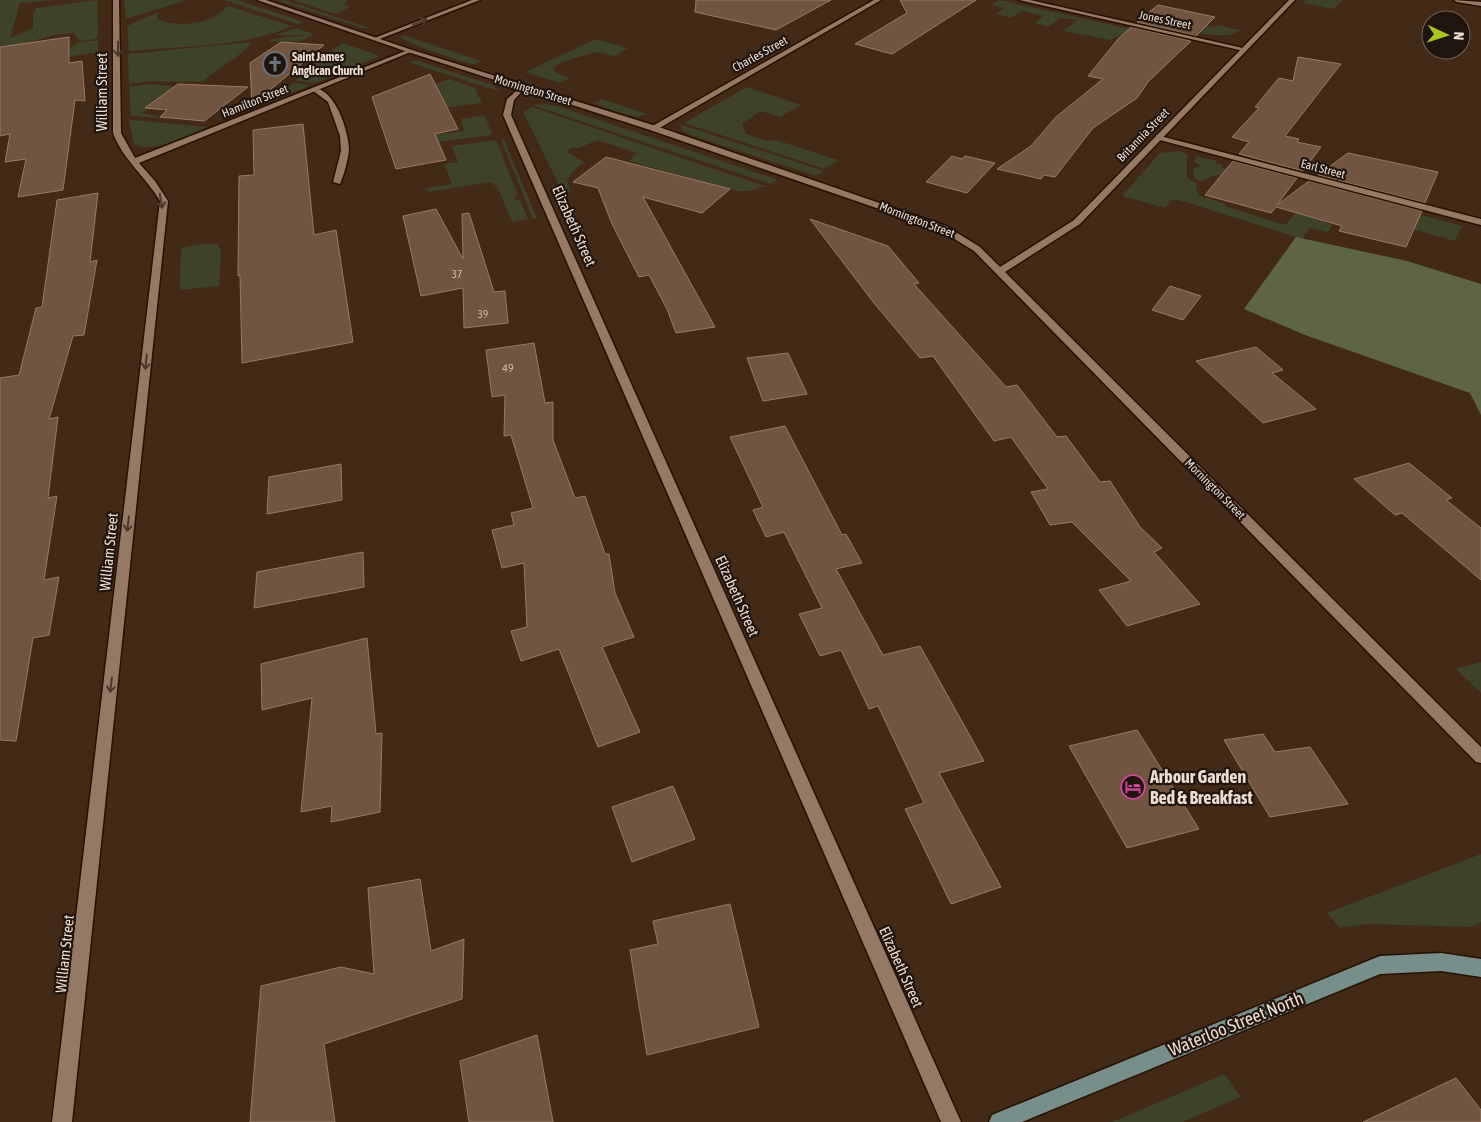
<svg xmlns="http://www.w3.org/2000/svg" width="1481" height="1122" font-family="'Asap Condensed',sans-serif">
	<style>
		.green { fill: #3d4229 }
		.forest { fill: #5e6546 }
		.building { fill: #715541; stroke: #987b66 }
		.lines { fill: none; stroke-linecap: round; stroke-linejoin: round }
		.service-casing { stroke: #281101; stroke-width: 3 }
		.minor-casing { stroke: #281101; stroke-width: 3 }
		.tertiary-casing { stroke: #281101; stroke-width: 3 }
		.secondary-casing { stroke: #281101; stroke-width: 3 }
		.service { fill: #967964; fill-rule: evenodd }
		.minor { fill: #967964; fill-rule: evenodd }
		.tertiary { fill: #967964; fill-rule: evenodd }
		.secondary { fill: #778f8a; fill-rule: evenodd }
		.oneway { stroke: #49382b }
		.labels { text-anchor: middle; stroke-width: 4.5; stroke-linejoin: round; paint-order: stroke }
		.far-number-label { font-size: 11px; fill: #cdbaad }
		.far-street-label { font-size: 12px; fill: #ecdcd1; stroke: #20150d }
		.far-poi-label { font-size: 12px; font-weight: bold; fill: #ecdcd1; stroke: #20150d; text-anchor: start }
		.number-label { font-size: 12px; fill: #cdbaad }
		.street-label { font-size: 15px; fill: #ecdcd1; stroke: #20150d }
		.near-poi-label { font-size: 18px; font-weight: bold; fill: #ecdcd1; stroke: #20150d; text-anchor: start }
		.near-street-label { font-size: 18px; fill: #ecdcd1; stroke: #20150d }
	</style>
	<rect width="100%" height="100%" fill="#422a17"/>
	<path class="green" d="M0 0H60L20 3 10 38 33 28V12L37 8 97 0 98 36 95 39 80 41 73 33 53 35 23 44 20 52 0 59Z
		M124 0H187L126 19Z
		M224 0H237L304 22 298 24Z
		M276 0H285L372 29 362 28Z
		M292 0H346L348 1 343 4 350 7 335 14Z
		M999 0 1131 29 1111 40 1063 31 1077 20 1060 18 1048 27 1035 23 1043 16 1022 11 1011 18 996 14 1004 8 992 5Z
		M1307 0H1343L1333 9 1303 3Z
		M228 6 292 26C242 48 183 46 129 51L127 26 158 12 157 19C179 28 211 25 228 6Z
		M1169 17 1215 27 1217 25 1240 30C1226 44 1180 27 1161 23Z
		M296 28 314 34 301 41 269 42 272 39 307 35H276Z
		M403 35 481 61C481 61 474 64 474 64 466 64 408 43 401 38Z
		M596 39 628 48 615 56 595 52 563 62 553 68 555 72 570 78 560 83 525 72Z
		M98 40V52L67 57 66 51 77 43Z
		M252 42C239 59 218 67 202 82L150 81 129 84 128 54Z
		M343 43 380 56 316 83 296 81 321 58Z
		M412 61H419L492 85 501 92 411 63Z
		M449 79 475 88 482 103 436 109 417 98 437 87 433 85Z
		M294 83 311 85 269 102 260 100Z
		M148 84 179 87 142 113 172 119 131 116 129 87Z
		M747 87 801 105 780 117 760 111 742 124 746 134 764 140 779 141 838 160 825 169 684 123Z
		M602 99 647 114C634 121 608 108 595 103Z
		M545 104 560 107 778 180 771 184 532 105Z
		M532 107 558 116 765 186 749 191H736L629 161 637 153 597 140 579 148H571L567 152 584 162 570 174 572 175 567 179 570 192 563 193 523 112Z
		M485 115 492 135 405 146 403 139 464 131 461 119Z
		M129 120H133L207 127C187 135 155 155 134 144Z
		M680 125 695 129 824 171 816 176 691 135 682 130Z
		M496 140 518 195 514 196 515 200H520L528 219 512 222 498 188 491 182 429 192 426 188 452 184 444 164 458 162 452 146Z
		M501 140H504L537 219H533Z
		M1178 151 1187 154V178L1196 183 1198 195 1225 204 1227 207 1285 225 1296 213 1333 225 1328 232 1309 228 1302 239 1186 202 1173 199 1165 208 1122 196 1160 153Z
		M1196 156 1216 161V163L1222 165V168L1237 171 1279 191 1217 175 1200 181 1194 178 1193 168 1201 166 1194 162Z
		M1403 210 1462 226 1455 241 1395 224Z
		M206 244H218L221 252 219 286 180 290 181 248Z
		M1481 662V693L1456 669Z
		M1481 854V922L1472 927 1368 924 1340 928 1327 913Z
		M1224 1074 1241 1097 1183 1122H1112Z"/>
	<path class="forest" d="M1296 237 1407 261 1481 284V415L1470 393 1305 335 1244 309Z"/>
	<path class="building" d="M696 0H831L776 30 695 12Z
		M900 0H976L892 54 855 44 907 13Z
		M1158 5 1215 17 1196 36 1137 22Z
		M1131 27 1191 41 1148 82 1137 98 1093 128 1055 177 1044 175 1041 179 997 169 1031 146 1056 117 1103 79 1088 76 1119 38Z
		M69 37V63L82 61 85 101 75 100 63 190 18 197 26 159 5 162 10 134 0 136V47Z
		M281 42 324 45 252 105 250 63Z
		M1298 57 1341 64 1285 136 1299 139 1297 142 1321 147 1303 171 1239 154 1249 142 1232 137 1259 108 1255 107 1279 78 1293 81Z
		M430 74 458 129 435 134 446 160 396 169 372 97Z
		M178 84 248 87 204 121 160 117 167 110 145 108Z
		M303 124 314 235 336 230 353 342 242 363 240 275 238 276 239 176 254 175 253 130Z
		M1348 153 1438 172 1425 203 1318 175Z
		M952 156 962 159 965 156 995 163 967 193 926 182Z
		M606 157 730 189 702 213 643 197 715 327 676 333 667 309 649 275 639 277 612 224 598 188 573 182Z
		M1233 161 1297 178 1277 205 1309 181 1422 211 1406 247 1339 231 1342 226 1276 207 1271 213 1205 195Z
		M98 193 90 262 97 260 84 335 73 336 49 419 58 417 48 498 57 496 44 580 59 577 49 635 33 638 16 741 0 740V378L19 375 36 308 42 307 57 200Z
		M436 209 463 259 462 214 469 213 494 292 505 291 508 323 464 328 463 288 421 296 403 216Z
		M810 219 888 246 919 283 914 284 1006 387 1017 385 1057 437 1066 436 1100 482 1110 481 1140 527 1162 548 1154 552 1200 604 1127 626 1099 590 1131 581 1072 522 1050 525 1031 492 1048 489 1011 437 994 441 933 356 920 358 874 303Z
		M1170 286 1201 296 1183 320 1152 310Z
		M534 343 545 403 553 402V440L575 498 585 496 605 554H609L615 593 634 637 602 647 640 732 598 747 559 649 521 661 511 631 527 627 524 563 502 568 492 530 514 525 511 513 533 508 511 435 504 436 505 395 492 397 486 350Z
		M1256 347 1283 370 1272 373 1316 409 1263 423 1196 361Z
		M788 353 807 394 763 401 747 358Z
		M785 426 842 535 846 534 862 563 836 569 883 655 920 646 984 761 939 773 1001 887 951 904 905 809 924 803 878 706 869 709 841 650 820 656 799 614 822 608 784 532 766 537 753 510 763 507 730 437Z
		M1409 463 1452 498 1446 500 1481 528V580L1402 513 1395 515 1354 479Z
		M341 464 342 500 267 514 269 477Z
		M363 552 364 587 254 608 257 572Z
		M367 638 376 734 382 733 380 812 331 822 332 806 301 812 312 698 262 710 261 664Z
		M1137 730 1199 829 1127 848 1069 746Z
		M1263 734 1275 752 1310 747 1348 804 1270 817 1224 740Z
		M673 786 695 839 632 862 612 807Z
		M420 879 431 951 464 939 462 999 324 1044 335 1122H250L261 986 341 967 374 974 368 888Z
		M730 904 759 1027 647 1055 630 950 658 944 653 921Z
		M537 1035 553 1122H469L460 1061Z
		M1456 1078 1481 1110V1122H1363Z"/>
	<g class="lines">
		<g class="service-casing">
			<path id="service" d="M312 88C334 86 349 131 349 150 348 160 344 175 340 184L333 182 341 151 340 136 328 102 312 90Z"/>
		</g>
		<g class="minor-casing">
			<path id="minor" d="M113 0H119L121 133 135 158 408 50 413 51 139 163 155 181 168 201 72 1122H52L160 201C146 177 123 160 113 133Z
				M472 0H480L377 40 372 39Z
				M874 0H881L656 130 649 128Z
				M1019 0H1030L1247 49 1244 51Z
				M1454 0 1481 2V6L1457 2Z
				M523 85 526 87 514 100 511 115 961 1122H941L503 115 507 99Z
				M1156 135 1481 219V225L1156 139Z"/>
		</g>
		<g class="tertiary-casing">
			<path id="tertiary" d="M257 0H266L412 50 656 126 946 226 980 247 1000 267 1074 220 1289 0H1295L1080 224 1005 272 1481 747V763L1476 762 974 251 940 230 650 130 408 52Z"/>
		</g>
		<g class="secondary-casing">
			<path id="secondary" d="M1441 953 1481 959V977L1441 971 1380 974 1022 1122H989L992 1115 1380 956Z"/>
		</g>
		<use href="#service" class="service"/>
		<use href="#minor" class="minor"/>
		<use href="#tertiary" class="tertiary"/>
		<use href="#secondary" class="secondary"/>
	</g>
	<defs><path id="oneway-shaft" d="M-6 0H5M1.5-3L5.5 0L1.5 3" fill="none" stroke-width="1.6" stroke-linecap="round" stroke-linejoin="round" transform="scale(1.25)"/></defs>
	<g class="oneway">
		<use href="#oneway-shaft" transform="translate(420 22) rotate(-21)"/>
		<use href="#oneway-shaft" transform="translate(118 49) rotate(90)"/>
		<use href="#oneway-shaft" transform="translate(161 201) rotate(80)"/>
		<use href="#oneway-shaft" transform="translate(146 362) rotate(96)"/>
		<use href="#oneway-shaft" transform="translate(128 524) rotate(97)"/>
		<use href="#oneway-shaft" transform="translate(111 685) rotate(97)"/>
	</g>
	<defs>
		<g id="church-ring" transform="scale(1.25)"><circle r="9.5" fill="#20150d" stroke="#6b7280" stroke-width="1.5"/><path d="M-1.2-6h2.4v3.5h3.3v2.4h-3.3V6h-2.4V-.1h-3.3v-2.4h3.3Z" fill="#6b7280"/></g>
		<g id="hotel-ring" transform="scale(1.25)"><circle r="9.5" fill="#20150d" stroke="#d1479c" stroke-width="1.5"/><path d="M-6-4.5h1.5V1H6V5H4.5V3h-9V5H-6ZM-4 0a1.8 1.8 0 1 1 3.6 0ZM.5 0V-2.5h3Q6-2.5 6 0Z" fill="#d1479c"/></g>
	</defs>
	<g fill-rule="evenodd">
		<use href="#church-ring" x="275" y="64"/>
		<use href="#hotel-ring" x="1133" y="787"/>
	</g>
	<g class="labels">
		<g class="far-number-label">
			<text x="457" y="278">37</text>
			<text x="483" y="318">39</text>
		</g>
		<g class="far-street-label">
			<text transform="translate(1165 20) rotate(12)" y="4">Jones Street</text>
			<text transform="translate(760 54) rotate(-29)" y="4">Charles Street</text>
			<text transform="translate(533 90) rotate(17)" y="4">Mornington Street</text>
			<text transform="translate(255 101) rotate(-22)" y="4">Hamilton Street</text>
			<text transform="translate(1143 135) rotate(-46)" y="4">Britannia Street</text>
			<text transform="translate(1323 169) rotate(15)" y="4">Earl Street</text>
			<text transform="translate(917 220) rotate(21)" y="4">Mornington Street</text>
			<text transform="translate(1215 489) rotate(45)" y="4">Mornington Street</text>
		</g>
		<g class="far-poi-label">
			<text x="292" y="61">Saint James<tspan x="292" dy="14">Anglican Church</tspan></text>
		</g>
		<g class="number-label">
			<text x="508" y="372">49</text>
		</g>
		<g class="street-label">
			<text transform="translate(102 92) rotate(-90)" y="5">William Street</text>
			<text transform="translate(574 226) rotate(66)" y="5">Elizabeth Street</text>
			<text transform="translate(109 552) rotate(-84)" y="5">William Street</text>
			<text transform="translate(737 596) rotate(66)" y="5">Elizabeth Street</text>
			<text transform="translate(65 954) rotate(-84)" y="5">William Street</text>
			<text transform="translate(901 967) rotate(66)" y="5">Elizabeth Street</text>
		</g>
		<g class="near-poi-label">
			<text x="1150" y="783">Arbour Garden<tspan x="1150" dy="21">Bed &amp; Breakfast</tspan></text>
		</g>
		<g class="near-street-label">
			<text transform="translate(1236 1024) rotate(-22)" y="6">Waterloo Street North</text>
		</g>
	</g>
	<g transform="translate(1446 35) rotate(94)"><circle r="24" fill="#20150d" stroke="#72655b"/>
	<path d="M0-4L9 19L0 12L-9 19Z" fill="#a8c71c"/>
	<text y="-8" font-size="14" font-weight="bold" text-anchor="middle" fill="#ecdcd1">N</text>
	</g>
</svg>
